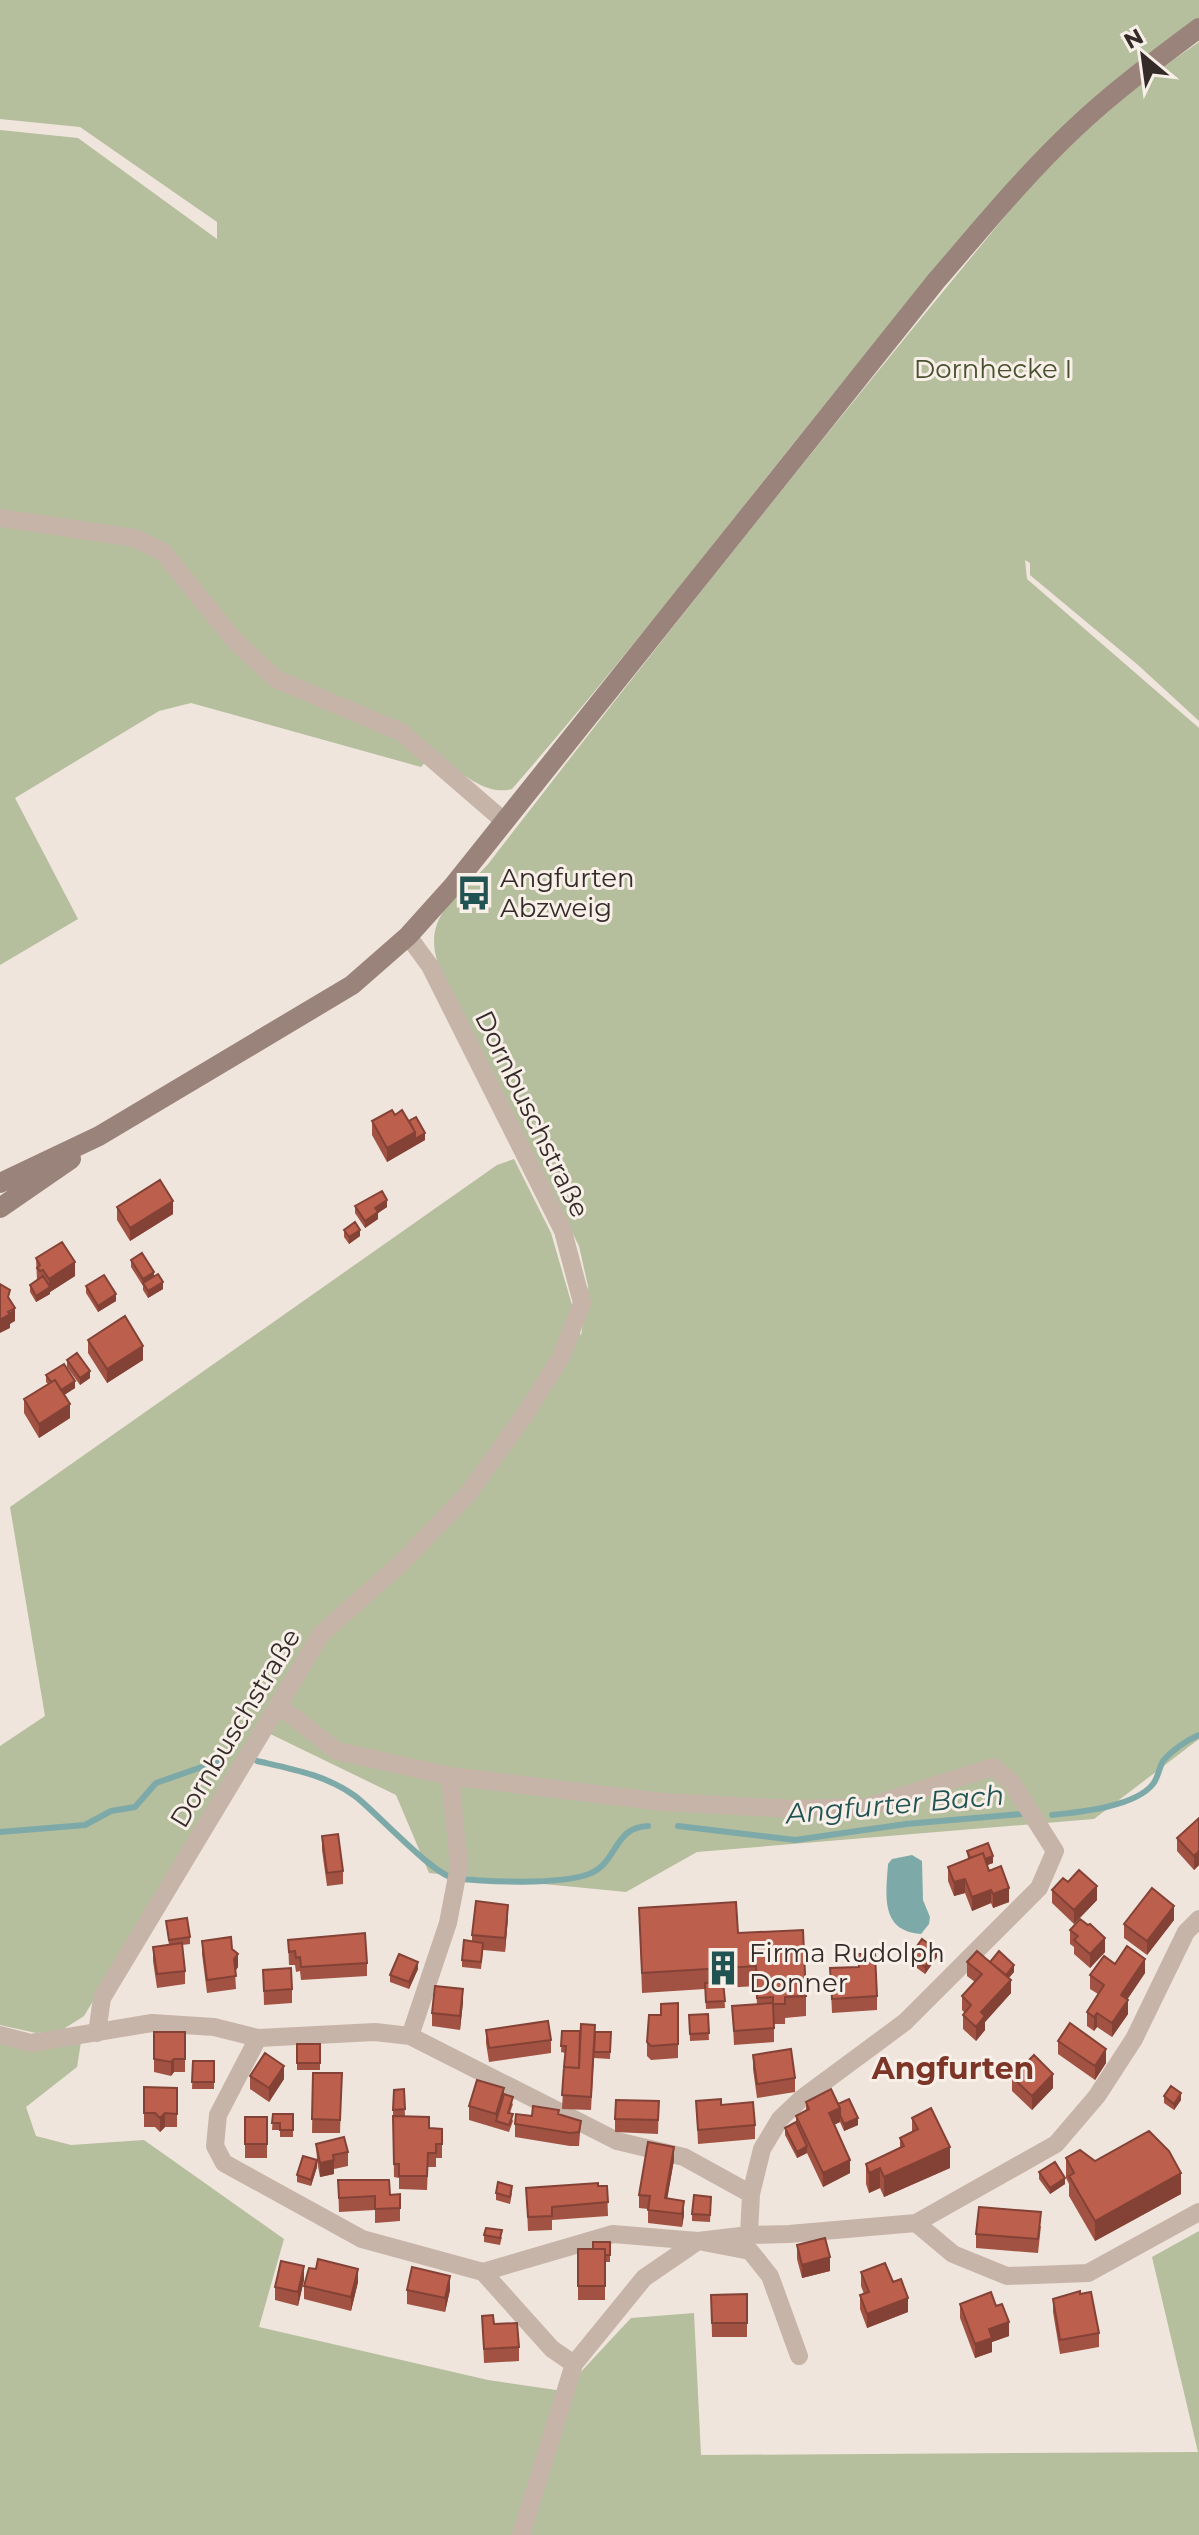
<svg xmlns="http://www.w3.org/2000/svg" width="1199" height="2535" font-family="Montserrat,sans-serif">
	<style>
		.green { fill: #b5be9d }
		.water { fill: #7daaa9 }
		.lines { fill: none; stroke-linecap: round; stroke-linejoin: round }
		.stream { stroke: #7daaa9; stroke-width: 6 }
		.street { stroke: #c7b4a9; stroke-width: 18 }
		.secondary { stroke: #9a837a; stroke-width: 20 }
		.wall { fill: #a25242 }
		.shaded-wall { fill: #844236 }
		.building { fill: #bc5f4d; stroke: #844236; stroke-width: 2 }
		.labels { text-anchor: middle; stroke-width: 6; stroke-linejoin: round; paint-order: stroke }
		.park-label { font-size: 26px; fill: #47512e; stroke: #f8efe8 }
		.poi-label { font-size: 26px; fill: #342b28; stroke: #f8efe8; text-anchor: start }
		.street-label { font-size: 26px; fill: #342b28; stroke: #f8efe8 }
		.water-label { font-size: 28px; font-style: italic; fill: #215352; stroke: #f8efe8 }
		.quarter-label { font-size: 30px; font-weight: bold; fill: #7d3527; stroke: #f8efe8 }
	</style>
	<rect width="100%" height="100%" fill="#f0e5dc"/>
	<path class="green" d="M0 0H1199V18C1060 110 967 229 864 356 746 500 634 649 512 789 484 797 456 768 434 752L421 767 191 703 159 711 15 798 78 919 0 965V130L78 138 217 239V222L80 127 0 119Z
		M1199 42V721L1138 665 1030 575V563L1025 560 1027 579 1199 728V1739L1094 1819 697 1852 626 1892 429 1873 396 1795 258 1728 84 2016 62 2030 36 2033 0 2025V1746L45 1716 10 1507 497 1165 514 1159 551 1233 581 1336 588 1286 579 1246 440 969C419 916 458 898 489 863 663 637 840 415 1022 196 1074 138 1135 85 1199 42Z
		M81 2042 77 2067 26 2107 36 2136 71 2145 144 2140 284 2239 259 2327 488 2380 563 2391 631 2318 694 2313 701 2455 1198 2452 1152 2257 1199 2231V2535H0V2043Z"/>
	<path class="water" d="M912 1855 922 1861 923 1900 930 1917 929 1924 921 1934C880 1931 886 1895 888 1864L892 1859Z"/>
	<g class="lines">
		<path class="stream" d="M257 1761C292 1769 326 1775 355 1796 375 1811 433 1875 454 1878 488 1882 559 1885 589 1874 618 1863 613 1827 648 1826
			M1052 1815C1079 1812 1135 1807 1153 1784 1158 1778 1159 1768 1163 1761 1171 1751 1187 1740 1199 1735
			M678 1826 795 1840 906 1824 1021 1814
			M0 1832 85 1825 111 1811 135 1807 156 1783 219 1761"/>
		<path class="street" d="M0 518 135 538 163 552 235 641 276 679 401 732 505 822
			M278 1705 337 1751 450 1776 663 1802 794 1809 867 1807 993 1767 1012 1783 1055 1851 1039 1888 905 2022 801 2099 780 2119 762 2149 751 2194 749 2235
			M97 2033 102 1998 321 1634 400 1564 467 1495 524 1416 561 1357 582 1303 563 1231 430 966 408 936
			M0 2035 31 2043 152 2023 214 2027 258 2038 375 2032 410 2036 617 2141 684 2157 751 2194
			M410 2036 448 1923 459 1866 450 1776
			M258 2038 218 2115 215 2146 224 2163 362 2239 483 2272 613 2234 698 2241 749 2235 789 2234 916 2223 1056 2144 1097 2096 1134 2039 1186 1932 1199 1919
			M916 2223 953 2254 1007 2276 1088 2273 1199 2212
			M483 2272 552 2349 574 2364 521 2535
			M574 2364 644 2278 698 2241 750 2251 770 2276 799 2356"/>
		<path class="secondary" d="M0 1183 99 1136 352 985 408 936 453 886 936 281C981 229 1024 176 1074 129 1113 92 1156 60 1199 28
			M0 1208 71 1159"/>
	</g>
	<path class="wall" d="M395 1115 409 1121 425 1140 387 1162 372 1135V1121Z
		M355 1206 387 1207 378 1213V1219L365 1228 355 1213Z
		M117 1207 173 1214 130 1241 117 1220Z
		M344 1230 360 1236 349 1244 344 1237Z
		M36 1258 75 1276 50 1292V1294L36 1302 30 1292V1285L37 1280Z
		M131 1260 154 1277 163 1289 148 1298 143 1290V1286L131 1267Z
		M86 1286 116 1301 98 1312 86 1293Z
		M88 1340 143 1360 107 1383 88 1353Z
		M67 1360 90 1378 80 1385 67 1367Z
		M46 1375 75 1388 64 1395 70 1418 39 1438 24 1413V1399L48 1384 46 1382Z
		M1199 1818V1865L1194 1870 1177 1851V1838Z
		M322 1836 343 1871V1884L327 1886 322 1850Z
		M967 1851 993 1863 987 1865 989 1871 1009 1902 993 1908 991 1903 972 1911 965 1893 954 1896 948 1881V1867L968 1859Z
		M1068 1882 1097 1900 1074 1924 1052 1903V1890Z
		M639 1908 738 1933 806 1996V2016L785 2018V2024H774V2042L734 2045 732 2006 757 2005 756 1986 724 1988 725 2008 706 2009 705 1989 642 1993Z
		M508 1918 505 1952 483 1950 481 1969 462 1967V1960L472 1942V1935Z
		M1174 1920 1147 1955 1124 1938V1924Z
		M166 1921 190 1937V1944L182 1945 185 1971V1984L157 1988 153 1961V1947L169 1945Z
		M1070 1930 1105 1952 1090 1968 1074 1954V1947L1070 1944Z
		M288 1940 367 1963V1976L301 1980 300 1971 296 1972 295 1965H289Z
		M202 1941 232 1949 238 1967 235 1971 236 1989 207 1993 202 1954Z
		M910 1956 937 1957 925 1974 910 1963Z
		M967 1962H990L1014 1972 1009 1978 1011 1993 985 2022V2030L976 2041 963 2029V2015L965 2013 962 2010V1996L975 1982 967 1976Z
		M1115 1964 1145 1973 1127 1999 1128 2014 1112 2037 1097 2027 1094 2031 1087 2026V2012L1098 1994 1090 1989V1975Z
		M858 1967 877 1996V2010L832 2013 830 1968Z
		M418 1969 409 1989 390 1982V1975Z
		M263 1970 292 1989V2003L264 2005Z
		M463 2002 460 2030 432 2026V2013Z
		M678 2003V2058L651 2060 647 2056V2042L661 2015Z
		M708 2014 709 2040 690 2041 689 2015Z
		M486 2030 551 2040V2053L489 2062 486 2043Z
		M562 2031 611 2032 610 2059 594 2058V2056L591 2110 562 2109 565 2053 561 2052Z
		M154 2032H185V2072H174L171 2076 154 2072Z
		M1058 2041 1106 2063 1095 2080 1058 2054Z
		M297 2044H320V2070H297Z
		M753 2055 795 2078V2092L757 2098 753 2069Z
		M193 2061H214V2089H192Z
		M313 2073H342L340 2133H312Z
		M250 2076 284 2079 269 2102 250 2089Z
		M1012 2077 1053 2088 1032 2110 1012 2091Z
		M144 2087 177 2088V2127H165L160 2132 155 2127H144Z
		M404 2089 405 2116 429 2128 442 2129V2158H436V2167H428L427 2190 399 2189V2178L394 2177 393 2110Z
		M504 2094 513 2104 510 2113 513 2121 509 2132 469 2120V2106Z
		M1164 2096 1181 2100 1174 2110 1164 2103Z
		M659 2101 658 2134 615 2132V2119Z
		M696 2101 721 2105 755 2125V2139L698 2144Z
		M806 2102 838 2104 858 2125 844 2131 840 2122 834 2125 850 2173 823 2187 807 2153 797 2158 785 2135V2128L796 2122V2116L806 2111Z
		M273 2114H293V2137H280V2130H272Z
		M559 2114 581 2121 579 2146H570L515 2137V2124L532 2116Z
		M245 2117H267V2158H245Z
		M912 2118 950 2168 884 2197 880 2188 869 2193 866 2184V2164L900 2148V2138L912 2132Z
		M316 2144 348 2152V2166L334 2169V2174L320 2177 317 2161V2167L311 2186 297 2182V2175L317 2160Z
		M1066 2158 1095 2161 1181 2194 1095 2241 1069 2196V2184L1066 2178Z
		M674 2160 667 2198 684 2215 682 2227 648 2223V2209L639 2208V2195Z
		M1039 2172 1065 2184 1050 2194 1039 2179Z
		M338 2180 390 2195 400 2194V2221L375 2223V2210L339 2212Z
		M607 2186 608 2216 552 2220V2230L528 2231 526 2188Z
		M496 2193H512L510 2204 496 2200Z
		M711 2204 710 2222 692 2221V2214Z
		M1041 2226 1038 2253 976 2248V2234Z
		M484 2235 502 2237 500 2245 484 2242Z
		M610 2242V2262H605V2300H578V2249L593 2248Z
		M797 2245 830 2271 802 2278 797 2259Z
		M861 2272 893 2282 908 2312 867 2328 860 2309V2295L864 2294 861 2286Z
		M304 2280 298 2306 275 2300V2287Z
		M358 2282 351 2311 304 2299V2286Z
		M407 2290H450L445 2312 407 2304Z
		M747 2294V2337H712L711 2295Z
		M1053 2299 1099 2333V2347L1060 2354 1053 2312Z
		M960 2304 996 2306 1009 2336 992 2342V2352L975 2358 960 2318Z
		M482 2316 519 2347V2361L484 2363Z"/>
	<path class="shaded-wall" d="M415 1132 425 1133V1140L387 1162V1148Z
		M387 1200V1207L378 1213V1219L365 1228V1221L375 1208Z
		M173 1201V1214L130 1241V1228Z
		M360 1230V1236L349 1244V1237Z
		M75 1262V1276L50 1292V1294L36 1302V1296L49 1288V1279Z
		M154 1272V1279L143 1283V1286V1279Z
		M163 1282V1289L148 1298V1291Z
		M116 1294V1301L98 1312V1306Z
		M15 1308V1321L10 1324V1328L0 1333V1320Z
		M143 1346V1360L107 1383V1369Z
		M90 1371V1378L80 1385V1378Z
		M75 1381V1388L58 1399V1392Z
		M70 1404V1418L39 1438V1424Z
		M1199 1851V1865L1194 1870V1856Z
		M993 1856V1863L972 1871V1864Z
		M965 1879V1893L954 1896V1882Z
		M1097 1886V1900L1074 1924V1910Z
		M1009 1888V1902L993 1908V1894Z
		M991 1890V1903L972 1911V1897Z
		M508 1905V1918L505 1952V1938Z
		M1174 1906V1920L1147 1955V1941Z
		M1105 1938V1952L1090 1968V1954Z
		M937 1950V1957L925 1974V1967Z
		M238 1954V1967L234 1973V1959Z
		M1145 1959V1973L1121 2009V1995Z
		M418 1962V1969L409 1989V1982Z
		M1014 1965V1972L1002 1985V1978Z
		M1011 1980V1993L985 2022V2030L976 2041V2027L981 2012Z
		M463 1989V2002L460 2030V2016Z
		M1128 2000V2014L1112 2037V2023Z
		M1097 2013V2027L1094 2031V2017Z
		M1106 2049V2063L1095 2080V2066Z
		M174 2059V2072L171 2076V2062Z
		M284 2066V2079L269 2102V2088Z
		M1053 2074V2088L1032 2110V2096Z
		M504 2088V2101L496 2121V2114Z
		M1181 2093V2100L1174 2110V2104Z
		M840 2108V2122L829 2127V2113Z
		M165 2113V2127L160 2132V2118Z
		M858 2118V2125L844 2131V2124Z
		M807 2146V2153L797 2158V2152Z
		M674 2147V2160L665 2212V2198Z
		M950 2147V2168L884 2197V2177Z
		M317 2160V2167L311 2186V2180Z
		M334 2160V2174L320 2177V2163Z
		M850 2160V2173L823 2187V2173Z
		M880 2168V2188L869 2193V2173Z
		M1181 2173V2194L1095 2241V2221Z
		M1065 2178V2184L1050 2194V2188Z
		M684 2201V2215L682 2227V2214Z
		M830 2257V2271L802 2278V2265Z
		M304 2266V2280L298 2306V2292Z
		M358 2269V2282L351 2311V2297Z
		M450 2276V2290L445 2312V2298Z
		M908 2298V2312L867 2328V2314Z
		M1009 2322V2336L992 2342V2352L975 2358V2344L989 2329Z"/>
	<path class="building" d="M392 1110 395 1115 402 1110 415 1132 387 1148 372 1121Z
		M416 1117 425 1133 415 1139V1132L409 1121Z
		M160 1180 173 1201 130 1228 117 1207Z
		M382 1191 387 1200 375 1208 378 1212 365 1221 355 1206Z
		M355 1222 360 1230 349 1237 344 1230Z
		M62 1242 75 1262 49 1279 43 1270 40 1271 37 1268 40 1265 36 1258Z
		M142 1253 154 1272 143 1279 131 1260Z
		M158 1274 163 1282 148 1291 143 1283Z
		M104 1275 116 1294 98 1306 86 1286Z
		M43 1276 50 1287 36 1296 30 1285Z
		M0 1284 10 1290 8 1297 15 1308 8 1312 10 1314 0 1320Z
		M125 1316 143 1346 107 1369 88 1340Z
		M77 1353 90 1371 80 1378 67 1360Z
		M64 1364 75 1381 61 1390 55 1380 51 1382 46 1375Z
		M55 1380 70 1404 39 1424 24 1399Z
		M1199 1818V1851L1194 1856 1177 1838Z
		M338 1834 343 1871 327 1873 322 1836Z
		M988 1843 993 1856 985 1859 983 1853 970 1858 967 1851Z
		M983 1853 989 1871 1001 1866 1009 1888 993 1894 991 1890 972 1897 965 1879 954 1882 948 1867Z
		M1079 1870 1097 1886 1074 1910 1052 1890 1063 1878 1068 1882Z
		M1152 1888 1174 1906 1147 1941 1124 1924Z
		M476 1901 508 1905 505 1938 472 1935Z
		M736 1902 738 1933 803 1930 806 1996 785 1997V2004H773V1997L757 1998 756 1966 642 1973 639 1908Z
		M187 1918 190 1937 169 1940 166 1921Z
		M1080 1919 1088 1925 1090 1924 1105 1938 1090 1954 1074 1940 1078 1936 1070 1930Z
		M365 1933 367 1963 301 1967 300 1957 296 1958 295 1951 289 1952 288 1940Z
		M231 1937 232 1949 238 1954 234 1959 236 1976 207 1980 202 1941Z
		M922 1939 937 1950 925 1967 910 1956Z
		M464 1940 483 1943 481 1962 462 1960Z
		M182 1943 185 1971 157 1974 153 1947Z
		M1127 1946 1145 1959 1121 1995 1128 2000 1112 2023 1097 2013 1094 2017 1087 2012 1104 1985 1090 1975 1104 1956 1115 1964Z
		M977 1951 1011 1980 981 2012 985 2016 976 2027 963 2015 971 2005 962 1996 982 1974 967 1962Z
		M999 1951 1014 1965 1006 1975 990 1962Z
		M399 1954 418 1962 409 1982 390 1975Z
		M858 1954H875L877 1996 832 1999 830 1968 859 1967Z
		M291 1968 292 1989 264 1991 263 1970Z
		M723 1982 725 2001 706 2002 705 1983Z
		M435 1986 463 1989 460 2016 432 2013Z
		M678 2003V2044L651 2046 647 2042 649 2015H661V2004Z
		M773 2003 774 2028 734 2031 732 2006Z
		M708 2014 709 2033 690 2034 689 2015Z
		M548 2021 551 2040 489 2048 486 2030Z
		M1070 2023 1106 2049 1095 2066 1058 2041Z
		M581 2024 595 2025 591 2097 562 2095 564 2067 579 2068Z
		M562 2031H580L579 2068 564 2067 566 2046H561Z
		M154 2032H185V2059H174L171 2062 154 2059Z
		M595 2032H611L610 2052H594Z
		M297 2044H320V2063H297Z
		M791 2049 795 2078 757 2084 753 2055Z
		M265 2053 284 2066 269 2088 250 2076Z
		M1034 2055 1053 2074 1032 2096 1012 2077Z
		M193 2061H214V2082H192Z
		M313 2073H342L340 2120 312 2119Z
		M477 2080 504 2088 496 2114 469 2106Z
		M1171 2086 1181 2093 1174 2104 1164 2096Z
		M144 2087 177 2088V2114L165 2113 160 2118 155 2113H144Z
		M404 2089 405 2109 393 2110 394 2090Z
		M831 2089 840 2108 829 2113 850 2160 823 2173 796 2116 809 2109 806 2102Z
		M504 2094 513 2097 508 2113 513 2114 509 2125 496 2121Z
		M721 2099V2105L753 2102 755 2125 698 2130 696 2101Z
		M849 2099 858 2118 844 2124 840 2115V2108L838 2104Z
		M616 2100 659 2101 658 2120 615 2119Z
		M533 2106 559 2110 558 2114 581 2121 579 2132 570 2133 515 2124 516 2114 532 2116Z
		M931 2108 950 2147 884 2177 880 2168 869 2173 866 2164 904 2146 900 2138 918 2129 912 2118Z
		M273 2114H293V2130H280V2123H272Z
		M393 2116 429 2117V2128L442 2129V2144H436V2153H428L427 2176H399V2164H394Z
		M245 2117H267V2144H245Z
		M796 2122 807 2146 797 2152 785 2128Z
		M1149 2131 1169 2151 1181 2173 1095 2221 1069 2176 1074 2173 1066 2158 1080 2150 1095 2161Z
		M344 2137 348 2152 333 2155 334 2160 320 2163 316 2144Z
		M648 2142 674 2147 665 2198 684 2201 682 2214 648 2210 650 2196 639 2195Z
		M303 2156 317 2160 311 2180 297 2175Z
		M1055 2162 1065 2178 1050 2188 1039 2172Z
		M338 2180H389L390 2195 400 2194V2208L375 2209V2196L339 2198Z
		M498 2182 512 2186 510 2197 496 2193Z
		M598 2183V2186H607L608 2202 552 2207V2216L528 2217 526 2188Z
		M694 2195 711 2197 710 2215 692 2214Z
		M979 2207 1041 2212 1038 2239 976 2234Z
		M486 2228 502 2230 500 2238 484 2235Z
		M825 2238 830 2257 802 2265 797 2245Z
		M593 2242H610V2255H605V2249H593Z
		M578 2249H605V2286H578Z
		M318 2259 358 2269 351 2297 304 2286 309 2268 316 2269Z
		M281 2261 304 2266 298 2292 275 2287Z
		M885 2263 893 2282 901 2279 908 2298 867 2314 860 2295 869 2292 861 2272Z
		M412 2267 450 2276 445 2298 407 2290Z
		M1080 2291V2294L1091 2292 1099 2333 1060 2340 1053 2299Z
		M991 2292 996 2306 1002 2304 1009 2322 989 2329 992 2338 975 2344 960 2304Z
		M747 2294V2323H712L711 2295Z
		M493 2315 494 2324 517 2323 519 2347 484 2349 482 2316Z"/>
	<defs>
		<g id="bus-bare" transform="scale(2.76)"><path d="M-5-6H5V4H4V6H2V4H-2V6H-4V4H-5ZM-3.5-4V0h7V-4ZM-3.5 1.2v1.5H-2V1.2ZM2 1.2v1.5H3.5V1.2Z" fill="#215352" stroke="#f8efe8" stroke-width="2.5" paint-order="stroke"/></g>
		<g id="building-bare" transform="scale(2.76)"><path d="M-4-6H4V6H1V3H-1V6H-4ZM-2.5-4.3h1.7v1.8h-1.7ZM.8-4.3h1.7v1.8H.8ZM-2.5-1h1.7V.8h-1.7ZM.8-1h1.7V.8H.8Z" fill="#215352" stroke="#f8efe8" stroke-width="2.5" paint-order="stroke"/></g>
	</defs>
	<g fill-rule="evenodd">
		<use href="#bus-bare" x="474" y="893"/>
		<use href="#building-bare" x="723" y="1968"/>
	</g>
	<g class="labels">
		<g class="park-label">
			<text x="993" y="378">Dornhecke I</text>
		</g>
		<g class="poi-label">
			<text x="500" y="887">Angfurten<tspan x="500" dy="30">Abzweig</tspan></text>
			<text x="749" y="1962">Firma Rudolph<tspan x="749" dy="30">Donner</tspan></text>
		</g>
		<g class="street-label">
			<text transform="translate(532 1114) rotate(64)" y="9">Dornbuschstraße</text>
			<text transform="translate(235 1728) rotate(-59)" y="9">Dornbuschstraße</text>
		</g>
		<g class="water-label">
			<text transform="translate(895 1804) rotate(-5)" y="10">Angfurter Bach</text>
		</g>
		<g class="quarter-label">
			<text x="953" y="2079">Angfurten</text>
		</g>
	</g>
	<g transform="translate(1143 56) rotate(331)" stroke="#f8efe8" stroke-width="6" paint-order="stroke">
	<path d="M0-6L14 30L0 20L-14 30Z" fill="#342b28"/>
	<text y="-12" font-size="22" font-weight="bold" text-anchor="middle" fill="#342b28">N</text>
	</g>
</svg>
